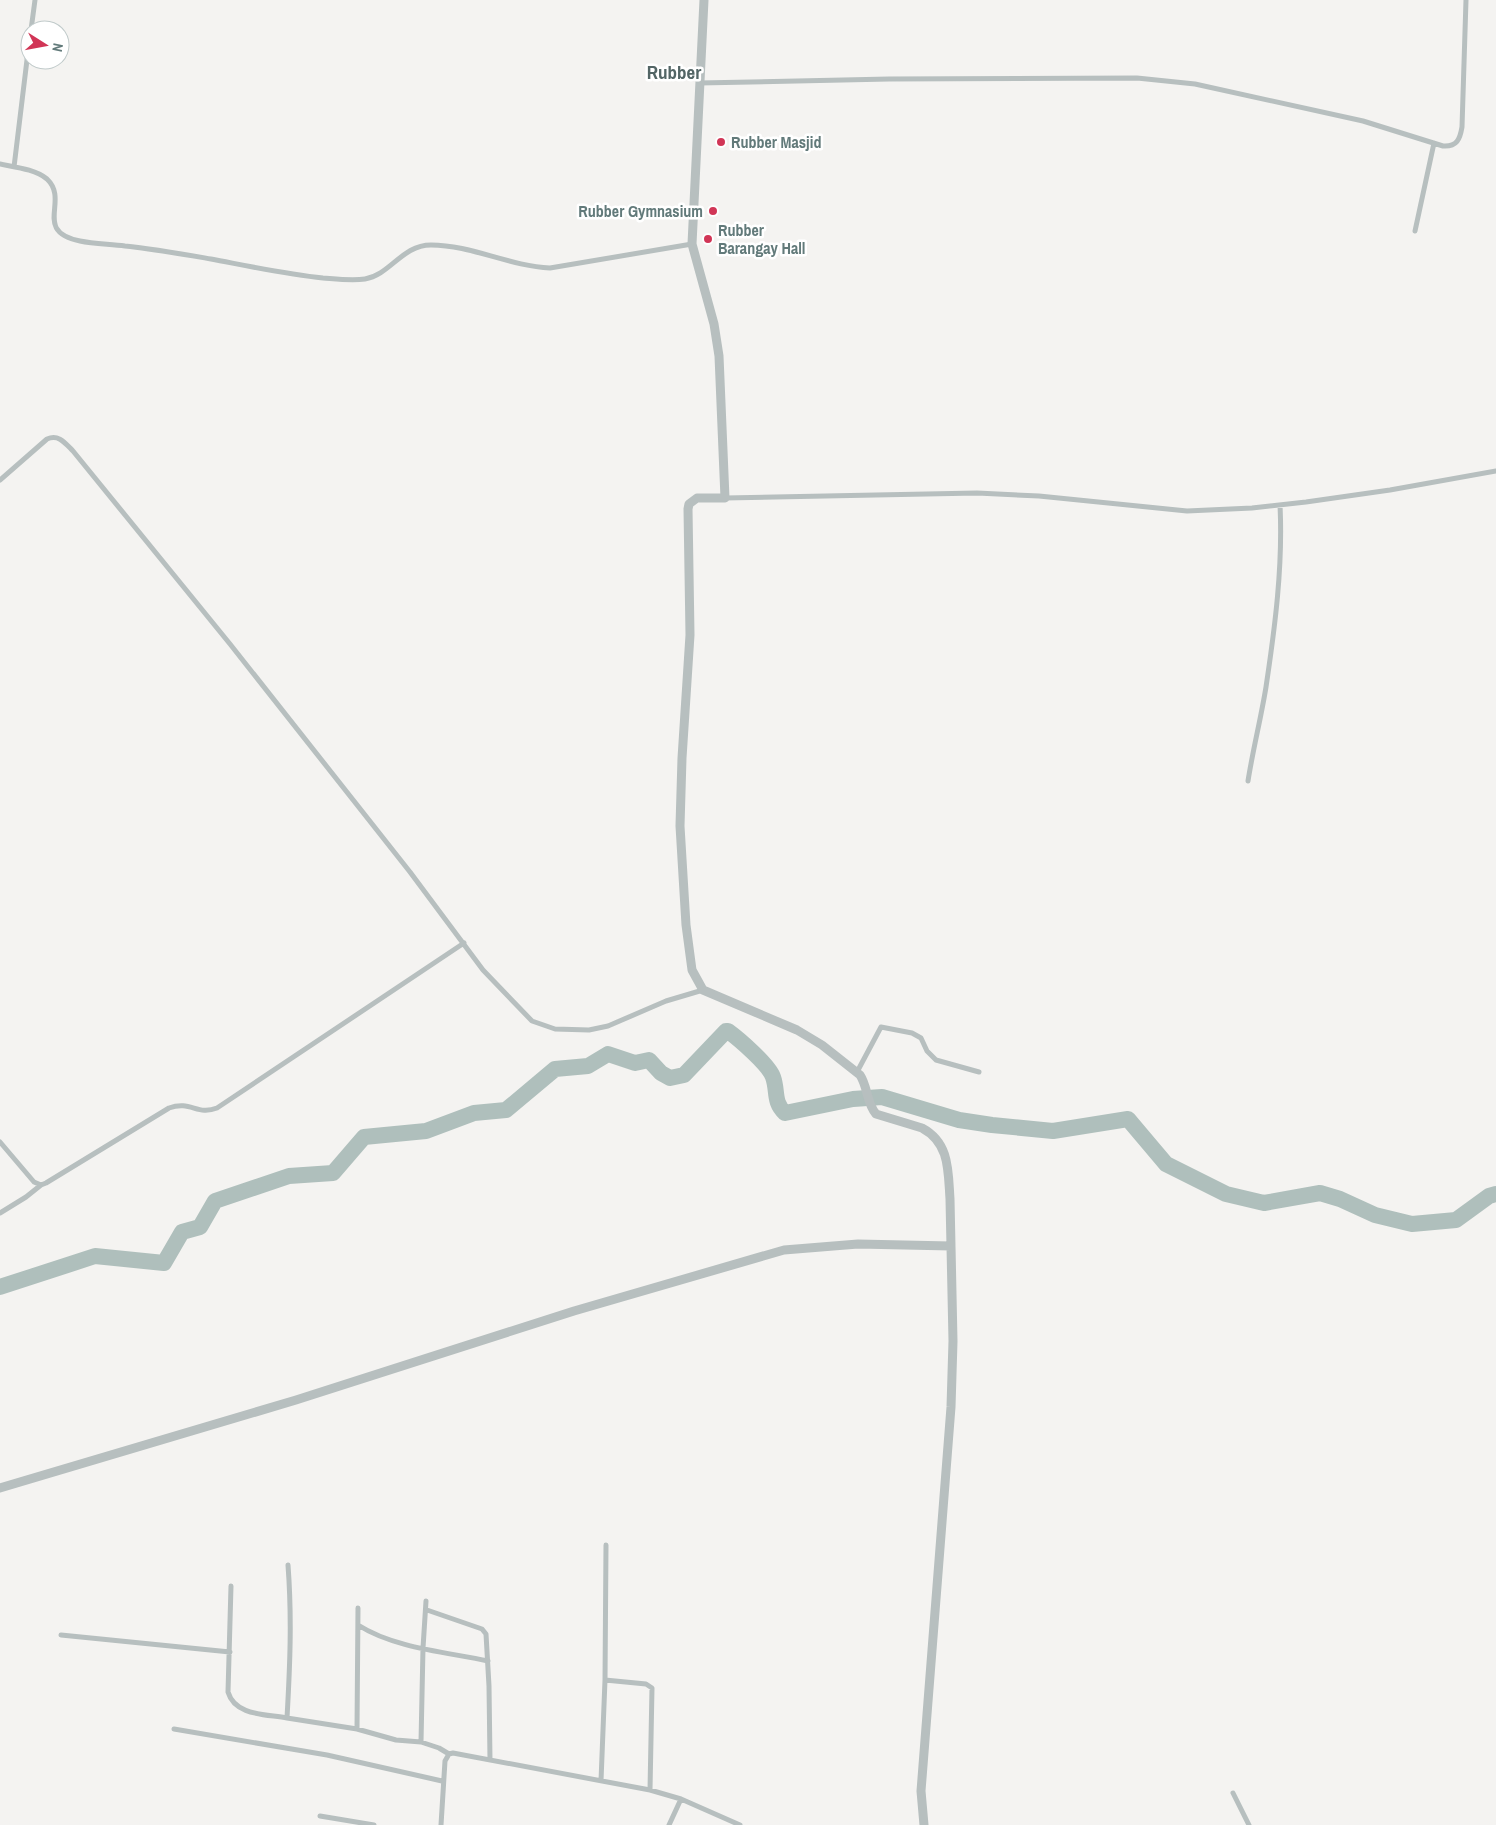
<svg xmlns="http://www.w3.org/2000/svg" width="1496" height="1825" font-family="'Archivo Narrow',sans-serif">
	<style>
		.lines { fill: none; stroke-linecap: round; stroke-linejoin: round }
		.river { stroke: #afbfbc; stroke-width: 16 }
		.minor { stroke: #b7bfbf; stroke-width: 5 }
		.tertiary { stroke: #b7bfbf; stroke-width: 9 }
		.poi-dot { fill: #d13556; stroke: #fff; stroke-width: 2 }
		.labels { text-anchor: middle; stroke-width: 5; stroke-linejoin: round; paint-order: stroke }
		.poi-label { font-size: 16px; font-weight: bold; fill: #627a7a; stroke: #fff; text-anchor: start }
		.quarter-label { font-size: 19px; font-weight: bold; fill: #536565; stroke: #fff }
	</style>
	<rect width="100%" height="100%" fill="#f4f3f1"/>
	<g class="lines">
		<path class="river" d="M0 1287 95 1256 164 1263 182 1232 200 1227 215 1201 289 1176 333 1173 364 1137 426 1131 474 1113 506 1110 555 1069 588 1066 608 1054 635 1063 649 1060 661 1073 670 1078 684 1075 726 1031H728C739 1039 769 1065 773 1077 778 1091 773 1102 785 1113L853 1099 882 1097 959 1120 992 1125 1053 1131 1128 1119 1166 1164 1226 1194 1264 1203 1320 1193 1340 1199 1375 1215 1412 1224 1456 1220 1489 1196 1496 1194"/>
		<path class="minor" d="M31 30 35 0
			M699 83 889 79 1137 78 1195 84 1363 121 1443 146C1457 147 1460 139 1462 127L1466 0
			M0 164C14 167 35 169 47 179 70 201 32 231 80 241 94 244 110 244 125 246 154 249 182 254 211 259 248 266 285 274 323 278 336 279 352 281 365 279 390 275 402 245 431 245 471 245 509 266 550 268L692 244
			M14 167 30 35
			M1415 231 1434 143
			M0 480 47 439C59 434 65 443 73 451L230 644 410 872 483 970 532 1021 555 1029 589 1030 608 1026 666 1001 703 990
			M725 498 977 493 1039 496 1187 511 1252 508 1306 502 1390 490 1496 471
			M1248 781C1253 749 1261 718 1266 687 1275 627 1283 566 1280 505
			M857 1072 881 1027 912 1033 921 1038 927 1051 936 1060 979 1072
			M0 1142 34 1182 41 1185 46 1183 169 1108C191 1100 197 1116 217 1108L464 943
			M0 1213 26 1197 41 1185
			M231 1586 228 1692C235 1716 266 1714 287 1718 290 1665 292 1618 288 1565
			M427 1610 482 1629 486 1634 489 1686 490 1760
			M358 1625C394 1648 446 1652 488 1661
			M61 1635 230 1652
			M605 1680 646 1684 652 1688 650 1790
			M287 1718 357 1729 396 1740 421 1742 439 1748 449 1754 453 1753 650 1790 681 1799 740 1825
			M174 1729 327 1755 442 1781
			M357 1729 358 1608
			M421 1742 423 1648 426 1601
			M601 1781 605 1680 606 1545
			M1233 1793 1249 1825
			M320 1816 374 1825
			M441 1825 445 1761 449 1754
			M669 1825 681 1799"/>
		<path class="tertiary" d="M704 0 692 244 714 324 719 356 725 498H697L689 504 688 509 690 635 682 758 680 826 686 925 692 970 703 990 797 1030 822 1045 860 1075C868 1087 866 1102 876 1114L922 1128C950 1143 948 1171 950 1199L953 1341 951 1407 921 1791 924 1825
			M0 1488 296 1400 574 1311 784 1250 858 1244 951 1246"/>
	</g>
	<g class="poi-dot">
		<circle cx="721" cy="142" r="5"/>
		<circle cx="713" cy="211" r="5"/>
		<circle cx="708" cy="239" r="5"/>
	</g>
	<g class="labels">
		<g class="poi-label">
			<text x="731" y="148">Rubber Masjid</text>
			<text x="703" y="217" text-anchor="end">Rubber Gymnasium</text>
			<text x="718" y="236">Rubber<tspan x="718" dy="18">Barangay Hall</tspan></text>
		</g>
		<g class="quarter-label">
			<text x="674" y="79">Rubber</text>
		</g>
	</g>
	<g transform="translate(45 45) rotate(101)"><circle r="24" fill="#ffffff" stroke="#c0caca"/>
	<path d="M0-4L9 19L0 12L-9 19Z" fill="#d13556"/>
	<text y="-8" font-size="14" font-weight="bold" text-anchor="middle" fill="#627a7a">N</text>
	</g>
</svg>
